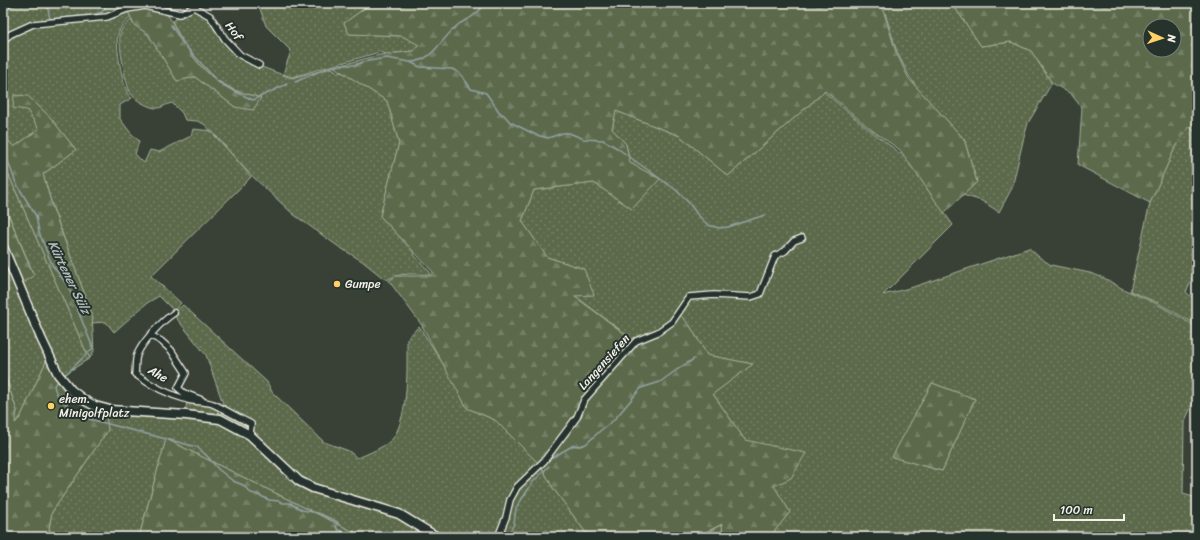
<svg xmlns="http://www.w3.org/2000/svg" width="1200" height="540" font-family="Sriracha,sans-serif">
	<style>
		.grass { fill: url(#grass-dots); stroke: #a8ae9a; fill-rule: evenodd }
		.forest { fill: url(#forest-firs); stroke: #a8ae9a; fill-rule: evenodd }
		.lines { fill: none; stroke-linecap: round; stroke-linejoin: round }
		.stream { stroke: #92a2a4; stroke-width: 1.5 }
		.minor-casing { stroke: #f4f1e8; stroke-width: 8 }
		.secondary-casing { stroke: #f4f1e8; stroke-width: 11 }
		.minor { stroke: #26332d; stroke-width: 5.5 }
		.secondary { stroke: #26332d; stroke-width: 8 }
		.poi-dot { fill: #ffd166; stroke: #26332d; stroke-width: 1.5 }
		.labels { text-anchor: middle; stroke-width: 4; stroke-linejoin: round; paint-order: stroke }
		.street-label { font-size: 12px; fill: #f4f1e8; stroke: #26332d }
		.poi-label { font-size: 12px; fill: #f4f1e8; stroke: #26332d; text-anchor: start }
		.water-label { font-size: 13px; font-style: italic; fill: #b2bcba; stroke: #26332d }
	</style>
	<defs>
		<pattern id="grass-dots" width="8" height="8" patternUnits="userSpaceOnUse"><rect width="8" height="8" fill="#5c6a4c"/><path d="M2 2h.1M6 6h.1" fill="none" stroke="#748066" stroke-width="1.8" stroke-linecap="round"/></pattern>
		<pattern id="forest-firs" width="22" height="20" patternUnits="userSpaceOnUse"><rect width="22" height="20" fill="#5c6a4c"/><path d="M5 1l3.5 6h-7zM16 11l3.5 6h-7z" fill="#748066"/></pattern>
	</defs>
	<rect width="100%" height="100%" fill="#394137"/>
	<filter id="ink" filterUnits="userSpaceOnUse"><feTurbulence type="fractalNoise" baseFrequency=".025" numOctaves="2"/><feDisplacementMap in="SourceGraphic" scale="8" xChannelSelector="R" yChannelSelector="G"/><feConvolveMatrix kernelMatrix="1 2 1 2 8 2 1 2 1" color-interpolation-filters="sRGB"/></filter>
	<g filter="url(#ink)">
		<path class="grass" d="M3 3H144V5L106 15 33 23 3 38Z
			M258 3H372L344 23 349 34 402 36 419 44 414 51 386 54 380 52 292 77 283 74 291 51 266 26Z
			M882 3H952L981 46 1011 42 1031 51 1052 83 1028 123 1023 141 1012 188 999 212 982 201 963 195 977 182 964 139 918 89 909 76 897 52Z
			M127 9 131 18C124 22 120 27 118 35 115 44 123 86 128 94 129 96 130 97 132 98L120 105V119L130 132 139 141 135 154 144 163 150 150 159 152 191 136 193 129 212 131 251 177 151 276 181 303 174 311 159 296 147 303 114 332 106 322 92 323V314L53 208 43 174 76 150 50 117 28 96 27 110 39 129 14 147 7 139 3 142V117L7 115 3 104V41L33 25 85 21Z
			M194 9 209 18 225 40 254 64 291 78 332 68 338 72 344 73 387 101 399 143 380 216 412 250 415 256 430 272V275C416 274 400 272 387 280L382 277 362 261 339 247 293 214 250 174 204 124 197 121 185 120 182 113 172 103C166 104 161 109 155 108 148 107 135 100 131 94 126 88 118 42 120 34 122 27 126 24 131 20L134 25 148 34 177 81 195 77 235 107 261 98 234 90 208 75 186 49 172 21Z
			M824 92 872 132 904 156 953 225 883 295 913 287 1029 248 1039 257 1051 265 1090 273 1104 278 1123 289 1155 303 1197 327V399L1192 405 1184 423 1183 494 1197 498V530L1192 537H772L773 533 790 512 745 440 713 394 752 364 707 355 689 324 658 331 635 341 574 295 584 269 547 257 522 221 534 190 594 183 632 209 659 179 630 163 626 144 612 129 616 111 680 136 728 176ZM932 383 975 399 942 471 893 457Z
			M1189 125 1197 134V268L1186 292 1197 302V325L1156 302 1130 291 1150 203 1174 150Z
			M3 162 85 349 90 358 62 376 21 284 34 275 3 201Z
			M3 253 48 357 20 418 14 423 17 411 3 369Z
			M183 305 267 382 272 392 324 442 349 451 357 458C366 455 389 445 394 437 409 412 407 367 407 339L419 326 449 373 467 408 495 420 540 464 516 486 497 537H441L400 511 312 483 301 478 251 435 252 425 225 409 206 355 173 314Z
			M187 401 211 405 251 425V431L237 426 185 414Z
			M111 413 220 420 236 428 298 482 398 516 435 537H364L166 439 139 537H52L49 529 52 512 108 430 106 414Z
			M541 466 553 488 589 537H499L517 488Z
			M723 524V537H697Z"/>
		<path class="forest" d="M372 3H881L896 52 909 79 964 139 977 182 944 213 900 150 873 131 825 91 728 176 680 136 616 111 612 129 626 144 630 163 660 179 632 209 594 183 534 190 522 221 547 257 584 269 594 295 574 296 636 342 658 333 679 314 689 324 707 355 753 364 713 394 745 440 806 453 791 478 774 486 790 512 773 533 772 537H723L722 524 696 537H589L553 488 541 466 495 420 467 408 421 324 389 281 396 276H431L433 272 380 216 399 143 387 101 334 67 379 55 414 51 419 45 402 36 349 34 344 23Z
			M952 3H1197V134L1189 126 1174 150 1150 203 1078 165 1082 108 1071 94 1052 83 1031 51 1011 42 981 46ZM1150 26H1174V50H1150Z
			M145 7 166 11C184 44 198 74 234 90 242 93 252 95 261 98L253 110 235 107 195 77 177 81 148 34 134 25 127 9Z
			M14 95 28 96 50 117 76 150 43 174 53 209 92 314 94 351 90 358 85 349 3 162V142L7 139 14 147 39 129 27 110 13 108Z
			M3 202 34 276 21 284 3 241Z
			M48 357 63 385 68 406 92 420 95 411 106 414 108 430 52 512 49 529 52 537H3V369L17 411 15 423 20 418Z
			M932 383 975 399 942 471 892 457Z
			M166 439 364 537H139Z"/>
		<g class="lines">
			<path class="stream" d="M42 3 45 4 48 9 50 19 92 15 102 12 108 3
				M153 3 155 4
				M3 10 19 3
				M171 25 182 42 218 82 232 90 253 100 287 84
				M411 62C434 61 442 37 459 24 462 22 467 20 470 18 476 14 482 8 486 3
				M295 82 327 68 340 65H356L363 62 386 58 410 62 420 67 452 69 458 72 462 76 471 89 486 93 500 113 504 115 510 122 536 135 548 138 563 133H569L584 139 603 140 617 148 676 190 689 203 697 214 708 225 719 228 728 227 765 215
				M3 148 16 183 36 216 39 232 48 255 53 266 68 286 93 348 64 376
				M60 380 54 385C55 399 72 409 83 417
				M89 419 197 447 207 456 218 469 233 481 243 485 251 493 259 495 269 500 279 501 283 503H290L302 510 318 513 336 521 338 523 336 527 338 530 348 533H359L365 537
				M553 457 574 445 580 446 586 444 601 430 614 420 641 388 660 382 678 369 694 359
				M507 537 514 524 516 508 533 482 549 466"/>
			<g class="minor-casing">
				<path id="minor" d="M194 7 210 16 225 39 240 55 259 65
					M3 40 11 34 33 24 107 17 127 9 145 6 180 14 194 7
					M174 313C162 321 142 342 137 355 135 360 136 368 135 374 150 385 170 395 188 400 196 402 205 401 213 404 226 410 239 418 251 424L250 435
					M150 335 161 341 171 350 186 373 178 388 184 393 202 400
					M498 537 506 517 510 500 517 487 544 461 577 417 584 400 636 341 658 332 672 322 689 297 714 295 751 297 760 294 775 256 785 251 794 241 802 238
					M1193 537 1197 532"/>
			</g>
			<g class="secondary-casing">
				<path id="secondary" d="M3 247 41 338 58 374 71 390 84 400 95 406 110 410 186 415 220 419 250 435 299 481 313 488 399 514 437 537"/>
			</g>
			<use href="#minor" class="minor"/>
			<use href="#secondary" class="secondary"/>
		</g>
	</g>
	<g class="poi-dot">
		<circle cx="337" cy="284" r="4"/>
		<circle cx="51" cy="406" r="4"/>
	</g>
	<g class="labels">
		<g class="street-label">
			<text transform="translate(234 31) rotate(52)" y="4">Hof</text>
			<text transform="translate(604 362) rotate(-48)" y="4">Langensiefen</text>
			<text transform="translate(158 374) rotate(29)" y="4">Ahe</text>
		</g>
		<g class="poi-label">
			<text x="345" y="288">Gumpe</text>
			<text x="59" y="403">ehem.<tspan x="59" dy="14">Minigolfplatz</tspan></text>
		</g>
		<g class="water-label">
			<text transform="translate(70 277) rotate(64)" y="5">Kürtener Sülz</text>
		</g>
	</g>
	<rect width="1200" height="540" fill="none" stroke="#26332d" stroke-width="16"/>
	<rect x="8" y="8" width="1184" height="524" fill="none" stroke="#f4f1e8" stroke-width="1.5" filter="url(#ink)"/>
	<g transform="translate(1162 38) rotate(93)"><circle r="19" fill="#26332d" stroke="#787f78"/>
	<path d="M0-3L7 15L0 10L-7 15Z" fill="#ffd166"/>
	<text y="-6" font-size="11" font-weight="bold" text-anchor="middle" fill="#f4f1e8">N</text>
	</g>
	<path d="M1054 514v6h70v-6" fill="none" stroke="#f4f1e8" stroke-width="2"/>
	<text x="1060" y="514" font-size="12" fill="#f4f1e8" stroke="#26332d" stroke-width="3" paint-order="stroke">100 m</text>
</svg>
